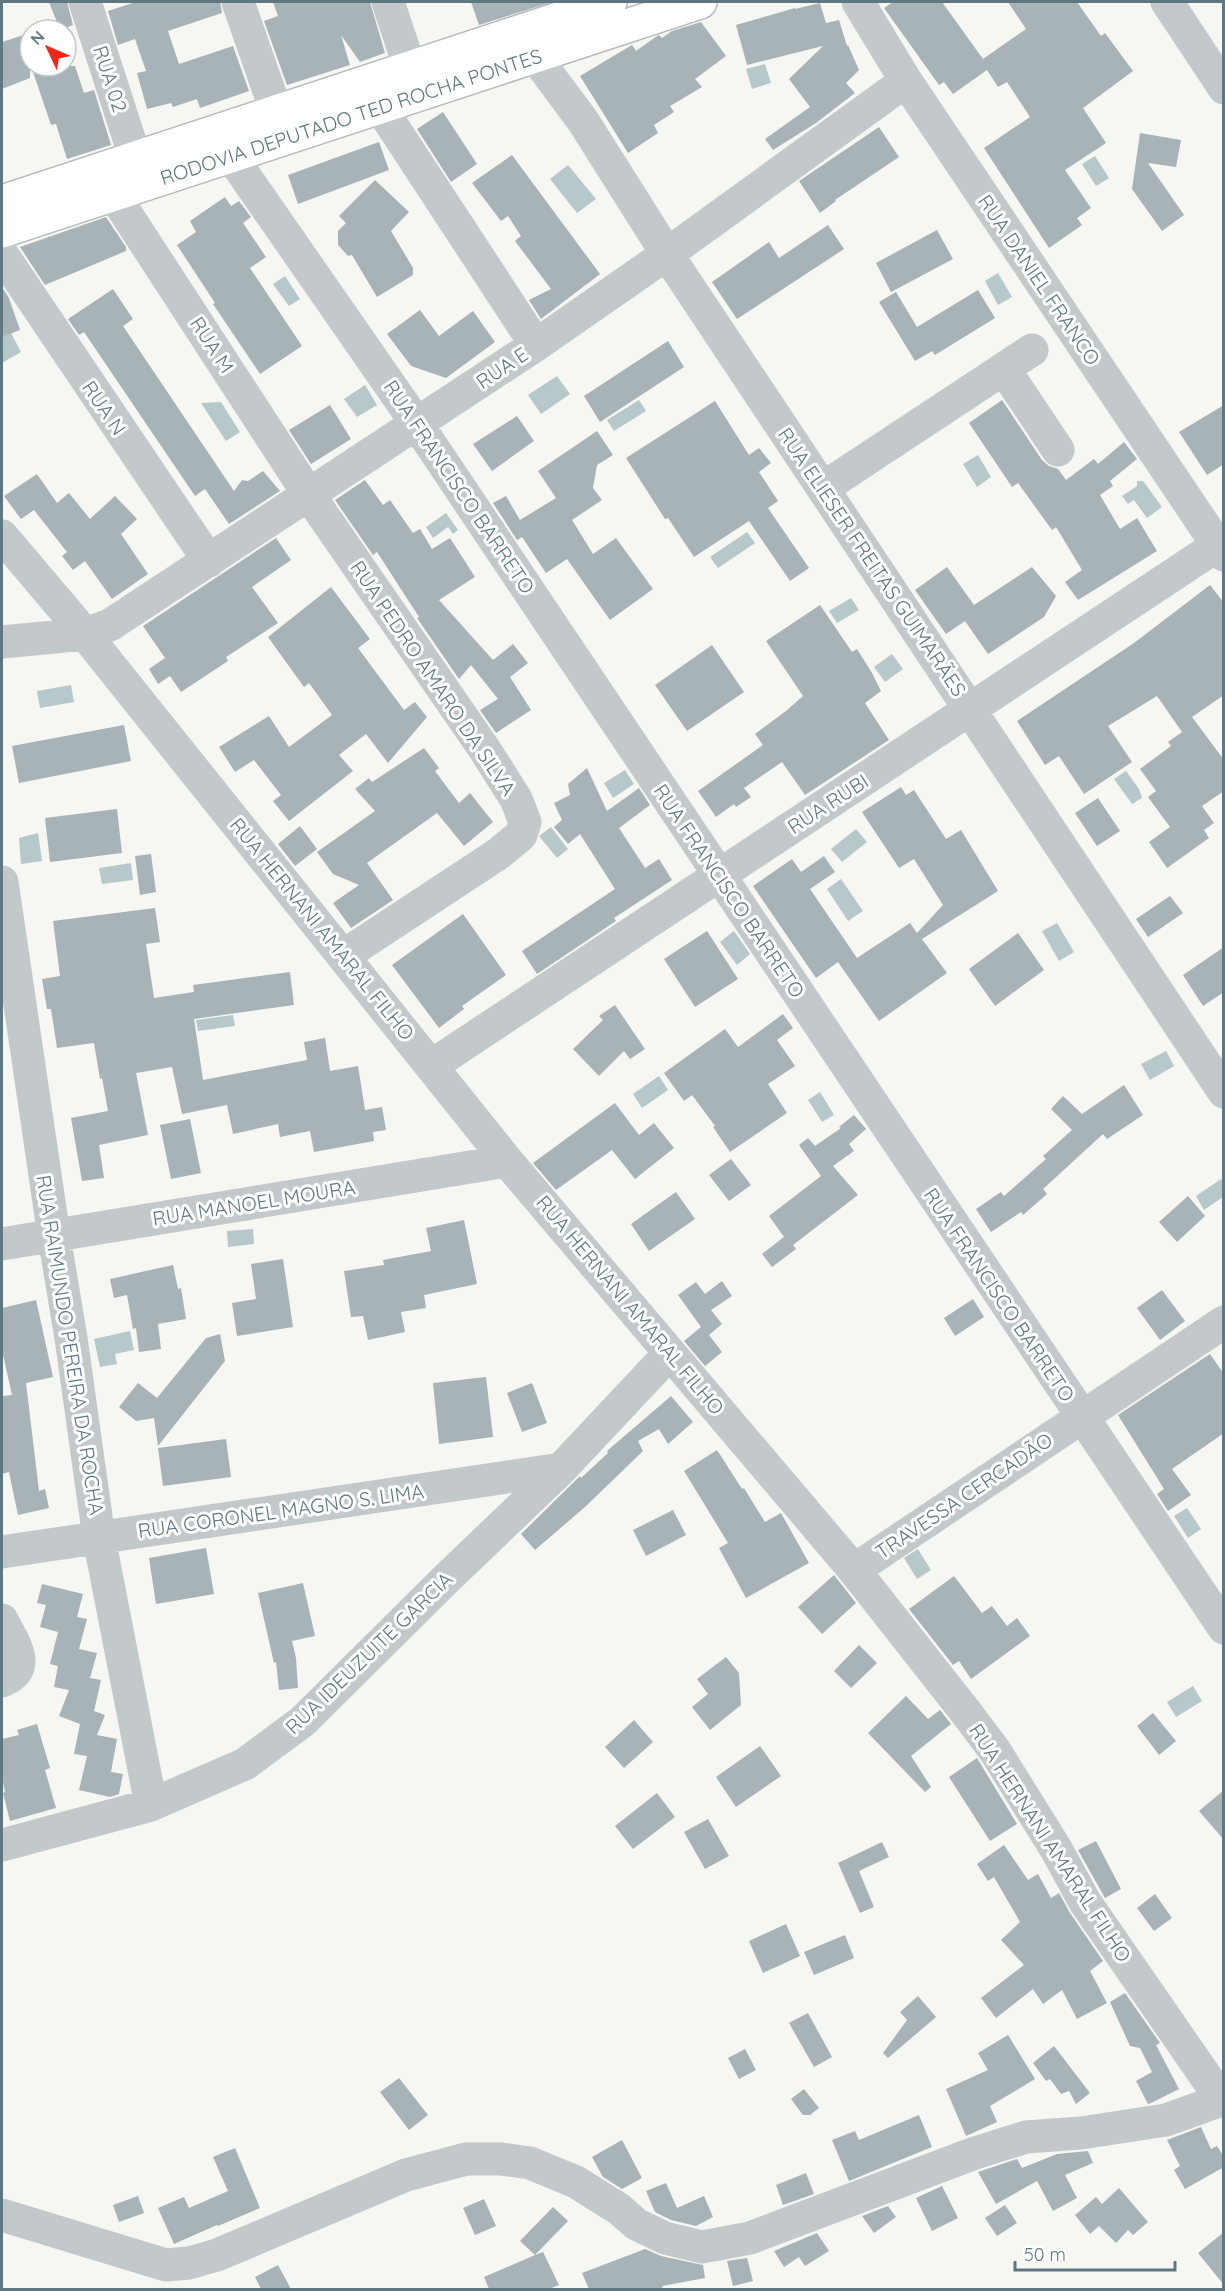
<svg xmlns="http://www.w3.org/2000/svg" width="1225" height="2291" font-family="Quicksand,sans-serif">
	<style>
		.water { fill: #b6c8ca }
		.building { fill: #a7b3b7 }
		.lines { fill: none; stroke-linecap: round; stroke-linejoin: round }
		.major-casing { stroke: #b4babd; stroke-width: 36 }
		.minor { stroke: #c3c8cb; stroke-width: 33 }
		.major { stroke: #fff; stroke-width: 33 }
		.labels { text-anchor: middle; stroke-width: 6; stroke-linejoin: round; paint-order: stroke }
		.street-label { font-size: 20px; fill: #5f7780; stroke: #fff }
	</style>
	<rect width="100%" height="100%" fill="#f6f6f2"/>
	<path class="water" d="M765 64 771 83 752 89 746 69Z
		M1095 156 1109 178 1096 186 1082 164Z
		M568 165 596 199 577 213 550 179Z
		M998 273 1012 297 998 305 985 281Z
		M285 276 300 299 289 306 273 284Z
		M10 331 21 352 2 363V336Z
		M557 376 570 394 541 414 528 395Z
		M365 385 377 405 357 417 344 399Z
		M639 400 646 411 614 431 607 420Z
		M221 402 240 432 226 441 201 403Z
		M978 455 991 477 977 487 963 464Z
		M1137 481H1143L1162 507 1147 518 1134 500 1128 504 1122 496 1137 486Z
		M446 513 458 530 453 534 448 527 433 538 426 527Z
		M747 532 755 543 718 568 710 557Z
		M851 598 859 610 837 623 829 611Z
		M892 654 903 669 885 682 874 667Z
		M71 685 74 702 40 708 37 691Z
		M625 770 634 784 613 798 604 783Z
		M1126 771 1139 789 1142 798 1132 804 1114 779Z
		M551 827 568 849 557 858 539 836Z
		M856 829 867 842 842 862 831 849Z
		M38 833 42 861 21 864 19 838Z
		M131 863 133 880 102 884 99 868Z
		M841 879 863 911 848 921 827 889Z
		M1057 923 1074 952 1059 961 1042 931Z
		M734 931 750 954 737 965 720 942Z
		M233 1015 235 1026 198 1031 196 1020Z
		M1166 1051 1174 1066 1150 1080 1141 1064Z
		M659 1076 668 1090 642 1108 633 1094Z
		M820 1092 834 1115 822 1122 808 1100Z
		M1221 1179 1223 1183V1197L1204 1210 1196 1196Z
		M253 1229 254 1244 228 1247 227 1231Z
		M130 1331 134 1350 115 1354 117 1364 100 1367 94 1339Z
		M1187 1508 1201 1529 1188 1538 1174 1516Z
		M918 1549 931 1570 917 1579 904 1558Z
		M1193 1686 1202 1701 1176 1717 1167 1702Z"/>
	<path class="building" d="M49 2H67L73 25 60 30Z
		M136 2H220L222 13 168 31 179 64 233 46 249 91 200 108 197 99 173 107 171 103 147 109 137 73 146 71 135 39 118 45 108 11Z
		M273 2H370L385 53 360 62 341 35 350 65 287 85 264 21 278 16Z
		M471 2H552L479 25Z
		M893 2H942L983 59 1026 29 1008 2H1077L1101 36 1105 33 1133 71 1083 108 1106 143 1065 170 1091 208 1077 218 1082 225 1049 248 984 148 1030 117 1007 82 998 87 987 70 953 94 944 82 939 85 884 8Z
		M820 3 826 23 839 20 847 46 848 45 859 70 846 83 855 93 816 123 773 150 765 139 810 107 789 79 823 46 747 65 736 25 795 8V9Z
		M701 22 726 56 695 79 702 87 670 106 674 112 654 125 658 133 628 153 580 76 632 45 636 51 657 36 659 35 662 38 672 31Z
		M30 33V78L2 89V42Z
		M31 66H75L84 93 94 90 111 145 67 159 56 124 51 125Z
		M443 112 477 164 451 182 417 129Z
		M879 127 899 157 835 200 836 201 820 213 799 181Z
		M1140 133 1181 140 1176 167 1148 163 1184 215 1162 231 1132 189Z
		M379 142 389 170 298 204 288 175Z
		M512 155 600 274 541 319 529 300 551 289 515 241 521 236 508 216 501 221 472 183Z
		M375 180 409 212 391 231 413 268V275L377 297 352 255 348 256 338 245V231L346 223 339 216Z
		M225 197 231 206 239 201 251 217 243 223 266 257 250 268 302 346 260 374 213 304 215 303 177 245 196 232 190 221Z
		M106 217 126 247V251L45 285 20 247Z
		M828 225 844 249 737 319 712 282 769 242 779 258Z
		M937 230 953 259 891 292 876 263Z
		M2 287 9 298 20 330 2 337Z
		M113 289 133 319 123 326 234 491 242 480 248 481 263 471 280 491 229 524 205 489 195 496 84 332 79 335 68 319Z
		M978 290 995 318 935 355 932 351 915 361 879 302 896 292 917 327Z
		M420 310 439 336 473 311 495 342 446 378 411 366 387 334Z
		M668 341 684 367 600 422 584 396Z
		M1002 400 1042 460 1049 466 1058 469 1066 480 1094 459 1098 464 1124 442 1137 459 1110 481 1113 486 1100 495 1120 529 1137 518 1157 551 1078 600 1065 582 1082 570 1056 527 1052 530 1018 483 1012 487 969 423Z
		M715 401 749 455 759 448 771 463 759 472 778 501 768 508 809 568 790 581 749 521 694 557 668 518 665 519 626 458Z
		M330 405 351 439 311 464 289 430Z
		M1224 405V464L1207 475 1179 432Z
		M517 416 534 441 492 471 473 444Z
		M597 431 613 455 597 465 593 488 602 500 572 520 593 554 616 538 653 589 610 620 567 559 546 573 522 537 517 540 493 503 506 496 520 520 556 498 538 471Z
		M37 474 57 503 69 493 90 519 115 496 137 519 121 534 148 574 112 599 85 561 73 570 62 556 67 552 34 510 21 519 4 496Z
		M365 480 383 505 390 500 413 533 420 529 432 549 450 538 475 577 439 600 493 660 513 644 528 663 510 677 531 710 496 733 480 710 498 699 471 665 459 679 417 618 419 617 377 552 373 555 335 500Z
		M276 538 291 560 252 587 278 623 226 657 228 661 181 692 170 676 158 684 149 669 165 658 143 626Z
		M947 567 974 605 1032 567 1056 596 1044 617 988 654 965 621 946 634 915 590Z
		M1210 585 1224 603V695L1192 717 1224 760V791L1202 806 1214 823 1204 830 1209 838 1167 868 1149 842 1170 827 1148 797 1156 791 1140 769 1171 746 1168 742 1182 732 1157 696 1108 726 1132 762 1084 794 1059 756 1045 765 1017 721 1134 643Z
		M331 587 370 639 358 648 404 710 415 702 427 717 388 763 366 734 339 755 353 771 289 821 273 801 281 795 254 760 235 772 219 747 269 716 289 747 332 715 309 683 304 687 268 637Z
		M820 605 852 652 857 649 872 673 881 691 865 703 889 740 805 795 782 762 744 788 751 797 736 807 734 804 716 817 698 791 763 745 755 734 786 711 803 696 766 641Z
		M712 645 744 692 687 731 655 685Z
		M124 725 131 761 19 783 12 746Z
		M424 748 439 768 435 771 459 803 470 793 493 822 464 846 437 813 367 863 393 900 351 928 333 903 359 885 333 874 317 852 375 811 355 789 369 778 372 782Z
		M587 768 607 811 639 788 650 805 619 828 645 868 659 859 672 880 614 918 616 921 537 974 522 951 615 889 580 834 568 844 554 827 562 820 554 803 570 795 568 784Z
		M901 787 906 795 914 790 946 839 961 830 998 891 922 939 947 973 879 1021 838 962 816 978 753 886 792 859 801 872 824 856 835 872 810 889 857 958 910 923 917 933 943 905 914 859 899 868 862 812Z
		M1098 798 1120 831 1097 846 1075 813Z
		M117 809 122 853 50 862 45 818Z
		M300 826 317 849 295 866 278 844Z
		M151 854 156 892 140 895 135 856Z
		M1170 896 1183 913 1148 937 1136 919Z
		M155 908 160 942 146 944 154 998 194 992 193 985 290 972 294 1005 194 1019 203 1080 307 1060 304 1042 325 1038 330 1071 358 1066 365 1110 382 1107 386 1130 373 1132 374 1141 314 1152 310 1131 280 1137 278 1124 233 1134 227 1105 182 1114 172 1067 136 1073 148 1135 99 1145 104 1178 82 1181 71 1118 108 1111 102 1078 100 1079 94 1043 57 1048 51 1009H47L42 979 60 976 53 921Z
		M463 914 506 975 462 1006 464 1009 439 1028 392 965Z
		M707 931 738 979 695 1007 664 959Z
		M1018 933 1044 970 995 1006 969 969Z
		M1224 947V992L1203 1006 1183 975Z
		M615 1005 645 1049 630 1059 624 1051 599 1076 573 1049 603 1020 599 1016Z
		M783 1014 793 1028 777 1040 795 1066 768 1084 787 1113 730 1152 713 1127 715 1126 692 1095 684 1101 664 1073 725 1029 738 1047Z
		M1124 1085 1143 1115 1107 1139 1103 1134 1043 1189 1047 1194 1023 1215 1021 1212 991 1232 976 1209 1001 1192 1004 1196 1046 1159 1043 1156 1072 1130 1051 1109 1063 1096 1082 1114Z
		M615 1103 639 1135 654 1123 674 1148 635 1179 612 1150 556 1190 533 1163Z
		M854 1115 866 1129 849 1144 854 1151 833 1166 858 1195 793 1245 796 1249 772 1267 762 1254 784 1237 769 1216 821 1176 799 1145 808 1138 815 1146 841 1128 839 1127Z
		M190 1119 201 1173 171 1179 160 1125Z
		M731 1159 751 1185 729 1201 709 1175Z
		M676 1192 695 1219 649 1251 631 1224Z
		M1188 1196 1205 1216 1177 1242 1159 1222Z
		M464 1220 477 1284 424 1295 426 1308 401 1312 405 1332 368 1340 363 1316 351 1317 344 1271 384 1265 383 1260 431 1251 426 1228Z
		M283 1259 293 1327 237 1336 232 1303 256 1299 251 1264Z
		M173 1265 178 1289 181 1288 186 1319 158 1324 161 1349 139 1352 136 1328 133 1329 127 1295 114 1298 110 1279Z
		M722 1281 732 1296 711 1310 722 1324 709 1335 722 1352 705 1366 684 1341 701 1327 678 1295 696 1282 705 1294Z
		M1162 1290 1185 1321 1160 1340 1137 1308Z
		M973 1299 984 1317 955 1336 944 1318Z
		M36 1300 53 1377 26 1383 39 1491 45 1489 49 1508 18 1515 9 1472 2 1474V1396L12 1395 2 1350V1308Z
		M220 1334 225 1361 158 1446 154 1418 136 1421 119 1407 138 1383 157 1398 206 1338Z
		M1210 1354 1224 1374V1433L1172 1469 1191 1495 1168 1511 1157 1494 1164 1489 1118 1415Z
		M486 1377 493 1437 439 1444 433 1383Z
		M532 1383 547 1423 522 1432 507 1393Z
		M671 1396 693 1422 668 1444 659 1429 638 1441 643 1451 585 1507 535 1550 521 1534 580 1476 581 1478 608 1453 607 1451Z
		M226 1439 231 1477 163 1486 158 1448Z
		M717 1450 742 1489 744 1488 765 1522 781 1513 809 1563 746 1598 719 1548 728 1543 684 1471Z
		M673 1510 686 1535 646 1556 633 1530Z
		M206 1548 214 1594 156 1604 149 1558Z
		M834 1575 856 1603 822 1634 798 1607Z
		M954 1576 982 1613 992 1606 1007 1626 1017 1618 1030 1636 971 1679 959 1661 953 1665 909 1609Z
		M303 1583 315 1636 292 1641 296 1658 298 1688 279 1690 276 1662 274 1663 258 1593Z
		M42 1584 83 1594 77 1617 87 1619 79 1649 97 1653 90 1678 101 1680 94 1711 105 1715 97 1735 117 1739 111 1772 123 1774 119 1794 110 1797 79 1790 87 1756 74 1754 80 1724 59 1716 69 1690 54 1687 58 1666 50 1664 58 1632 40 1627 46 1605 37 1603Z
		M859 1645 877 1663 851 1688 834 1671Z
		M726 1657 739 1673 741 1705 710 1730 692 1707 708 1694 697 1679Z
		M906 1696 928 1719 940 1710 951 1724 911 1756 931 1787 925 1792 868 1733Z
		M1153 1713 1176 1741 1159 1755 1137 1726Z
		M634 1720 653 1742 624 1768 605 1747Z
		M37 1724 50 1768 45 1770 56 1808 10 1821 3 1793 5 1792 2 1777V1739L19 1735 17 1730Z
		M760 1746 781 1776 736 1807 716 1777Z
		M977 1758 1017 1824 990 1841 949 1777Z
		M1224 1790V1840L1199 1811Z
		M657 1793 675 1817 633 1849 615 1826Z
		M708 1819 729 1856 705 1869 684 1832Z
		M1096 1841 1121 1889 1105 1898 1078 1850Z
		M882 1842 889 1857 859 1871 874 1907 860 1913 838 1863Z
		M1004 1845 1028 1880 1038 1874 1051 1898 1059 1893 1070 1913 1103 1961 1090 1971 1107 2003 1077 2019 1062 1990 1043 2004 1033 1989 996 2018 981 1998 1024 1965 1001 1940 1020 1922 994 1877 988 1881 977 1864Z
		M1155 1894 1172 1918 1154 1931 1137 1908Z
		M786 1924 800 1956 763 1973 749 1941Z
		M845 1935 854 1958 814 1975 804 1952Z
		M1125 1993 1160 2043 1156 2045 1179 2089 1151 2103 1148 2104 1136 2081 1152 2072 1140 2048 1130 2046 1110 2002Z
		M918 1996 936 2017 888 2058 883 2053 907 2020 900 2012Z
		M808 2013 832 2057 814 2067 789 2023Z
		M1008 2035 1035 2079 990 2106 997 2122 966 2136 946 2089 988 2070 978 2053Z
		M1054 2046 1090 2093 1076 2104 1069 2091 1061 2094 1050 2079 1046 2081 1033 2063Z
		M745 2049 756 2070 739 2079 728 2058Z
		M399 2078 428 2115 409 2130 380 2092Z
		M804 2089 819 2108 810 2115H803L791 2099Z
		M919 2115 932 2147 849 2181 832 2140 855 2131 859 2140Z
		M1201 2127 1211 2149 1217 2146 1224 2157V2167L1185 2189 1174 2170 1180 2166 1167 2140Z
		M622 2140 642 2178 622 2189 603 2177 592 2157Z
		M235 2148 260 2208 218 2226 217 2225 174 2244 158 2208 184 2197 189 2208 228 2191 213 2157Z
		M1088 2151 1093 2163 1065 2175 1077 2198 1053 2211 1037 2181 996 2204 978 2172 1017 2159 1022 2168 1057 2154Z
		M806 2173 814 2194 783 2205 776 2185Z
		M666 2183 677 2208 704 2196 713 2217 696 2226 671 2220 655 2212 646 2191Z
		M942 2186 958 2218 932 2231 916 2198Z
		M1119 2188 1148 2222 1133 2235 1128 2230 1116 2243 1099 2226 1090 2234 1075 2215 1096 2197 1102 2204Z
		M138 2196 144 2213 119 2222 113 2205Z
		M484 2199 496 2226 475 2235 463 2208Z
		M1005 2205 1017 2223 997 2236 985 2218Z
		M888 2206 896 2217 874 2233 862 2216Z
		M553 2207 568 2221 535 2255 543 2252 559 2285 549 2289H489L484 2277 535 2255 520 2241Z
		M1224 2232V2285L1198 2253Z
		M817 2233 829 2251 805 2266 799 2257 784 2267 774 2251Z
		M645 2249 661 2256 703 2265 705 2278 662 2286 663 2289H589L582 2273Z
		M747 2258 753 2281 733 2286 727 2261Z
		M278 2265 291 2289H261L255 2277Z"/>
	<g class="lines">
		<g class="major-casing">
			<path id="major" d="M2 202 610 2
				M2 231 700 2"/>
		</g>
		<path class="minor" d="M85 2 135 157
			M238 2 276 111
			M388 2 410 68
			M858 2 906 81 1224 555
			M1167 2 1224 88
			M519 35 583 121 667 254 1224 1092
			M380 107 536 345
			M231 156 417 424 1224 1628
			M114 195 309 495 485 750 516 799 525 822 521 835 498 854 343 956
			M2 254 209 561
			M1004 369 1058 450
			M823 488 1032 350
			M2 536 85 634 507 1161 854 1570 968 1715 995 1751 1056 1849 1085 1902 1222 2100
			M2 642 85 634 110 625 536 345 667 254 906 81
			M2 882 54 1236 71 1338 99 1538 151 1805
			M431 1066 1224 541
			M2 1244 507 1161
			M2 1552 561 1469
			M854 1570 1224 1322
			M2 1620C13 1643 34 1668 2 1681
			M2 1845 151 1805 245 1764 303 1721 443 1582 561 1469 670 1353
			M2 2215 166 2265 189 2263 217 2255 406 2175 466 2159H501L530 2163 576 2182 619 2209 636 2224 665 2238 702 2247 750 2238 975 2153 1026 2137 1081 2133 1166 2120 1224 2099"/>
		<use href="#major" class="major"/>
	</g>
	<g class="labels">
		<g class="street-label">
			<text transform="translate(110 79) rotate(72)" y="7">RUA 02</text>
			<text transform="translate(351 117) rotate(-18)" y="7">RODOVIA DEPUTADO TED ROCHA PONTES</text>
			<text transform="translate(1039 280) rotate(56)" y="7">RUA DANIEL FRANCO</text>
			<text transform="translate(212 345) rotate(57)" y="7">RUA M</text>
			<text transform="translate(502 368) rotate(-34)" y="7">RUA E</text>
			<text transform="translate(104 408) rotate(56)" y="7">RUA N</text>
			<text transform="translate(459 487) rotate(56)" y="7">RUA FRANCISCO BARRETO</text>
			<text transform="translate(872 562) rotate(56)" y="7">RUA ELIESER FREITAS GUIMARÃES</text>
			<text transform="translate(433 678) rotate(56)" y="7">RUA PEDRO AMARO DA SILVA</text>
			<text transform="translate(828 804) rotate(-33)" y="7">RUA RUBI</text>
			<text transform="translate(729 891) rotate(56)" y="7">RUA FRANCISCO BARRETO</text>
			<text transform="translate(322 929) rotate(51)" y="7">RUA HERNANI AMARAL FILHO</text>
			<text transform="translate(254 1203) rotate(-9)" y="7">RUA MANOEL MOURA</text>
			<text transform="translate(999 1295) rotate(56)" y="7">RUA FRANCISCO BARRETO</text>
			<text transform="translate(630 1305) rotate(50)" y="7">RUA HERNANI AMARAL FILHO</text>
			<text transform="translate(70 1345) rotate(81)" y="7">RUA RAIMUNDO PEREIRA DA ROCHA</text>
			<text transform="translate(964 1496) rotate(-34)" y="7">TRAVESSA CERCADÃO</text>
			<text transform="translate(281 1511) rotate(-8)" y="7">RUA CORONEL MAGNO S. LIMA</text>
			<text transform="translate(369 1653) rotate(-44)" y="7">RUA IDEUZUITE GARCIA</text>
			<text transform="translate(1050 1843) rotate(57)" y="7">RUA HERNANI AMARAL FILHO</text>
		</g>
	</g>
	<rect width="1225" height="2291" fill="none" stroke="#5f7780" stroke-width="6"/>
	<g transform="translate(48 48) rotate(314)"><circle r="28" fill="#ffffff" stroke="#bfc9cc" stroke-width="1.5"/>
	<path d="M0-4.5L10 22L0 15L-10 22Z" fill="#f12618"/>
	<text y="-9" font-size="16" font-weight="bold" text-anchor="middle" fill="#5f7780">N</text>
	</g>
	<path d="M1015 2261v9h160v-9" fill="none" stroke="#5f7780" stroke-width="3"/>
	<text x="1024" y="2261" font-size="18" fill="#5f7780" stroke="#ffffff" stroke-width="4.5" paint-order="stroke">50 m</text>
</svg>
